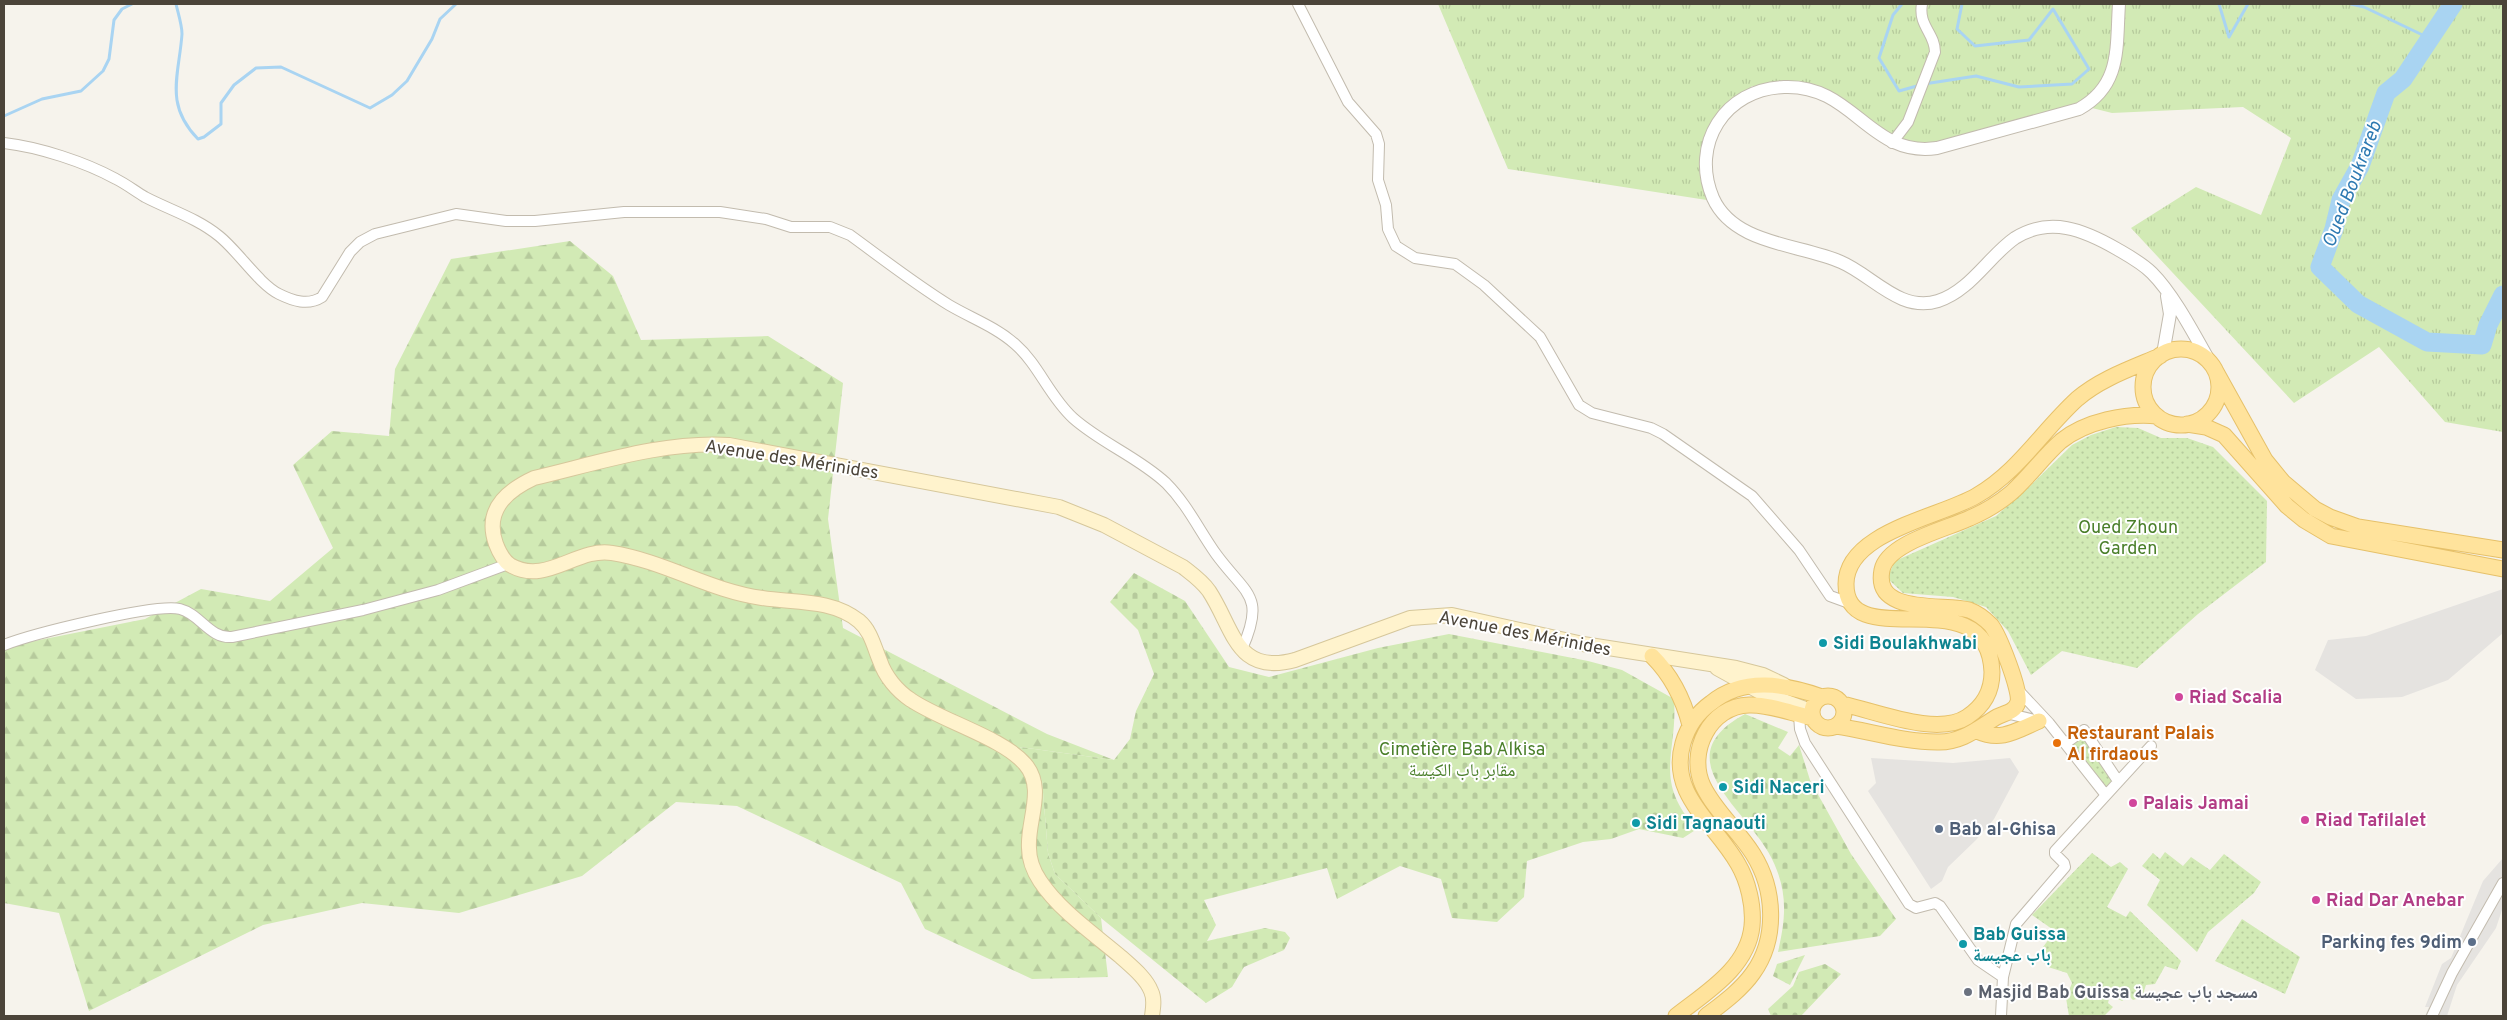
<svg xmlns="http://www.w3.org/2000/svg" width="2507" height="1020" font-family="Overpass,'Noto Naskh Arabic',sans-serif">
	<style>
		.grass { fill: url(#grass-tufts) }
		.forest { fill: url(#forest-firs) }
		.cemetery { fill: url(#cemetery-stones) }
		.park { fill: url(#park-dots) }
		.parking { fill: #e5e3e0 }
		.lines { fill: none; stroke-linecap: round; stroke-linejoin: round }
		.stream { stroke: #a9d4f2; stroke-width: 3 }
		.river { stroke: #a9d4f2; stroke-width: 19 }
		.minor-casing { stroke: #c2bbae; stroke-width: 12 }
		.tertiary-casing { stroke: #c2bbae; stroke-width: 14 }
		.secondary-casing { stroke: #d6c79b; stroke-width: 16 }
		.primary-casing { stroke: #e6c16a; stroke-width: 17 }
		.minor { stroke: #fff; stroke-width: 10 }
		.tertiary { stroke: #fff; stroke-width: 12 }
		.secondary { stroke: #fff3cd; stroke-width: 14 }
		.primary { stroke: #ffe39c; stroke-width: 15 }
		.culture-dot { fill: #0f9aa8; stroke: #fff; stroke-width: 2 }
		.hotel-dot { fill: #d1479c; stroke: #fff; stroke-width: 2 }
		.food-dot { fill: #e8710a; stroke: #fff; stroke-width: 2 }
		.service-dot { fill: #5c6f8a; stroke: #fff; stroke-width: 2 }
		.worship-dot { fill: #6b7280; stroke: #fff; stroke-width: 2 }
		.labels { text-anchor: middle; stroke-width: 4; stroke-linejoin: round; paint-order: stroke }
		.street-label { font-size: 18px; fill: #4b4439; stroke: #fff }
		.park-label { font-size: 18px; fill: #4a7f2a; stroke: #fff }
		.culture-label { font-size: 18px; font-weight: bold; fill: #0d838f; stroke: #fff; text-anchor: start }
		.hotel-label { font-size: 18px; font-weight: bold; fill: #b23c85; stroke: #fff; text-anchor: start }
		.food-label { font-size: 18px; font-weight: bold; fill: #c56008; stroke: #fff; text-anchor: start }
		.service-label { font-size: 18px; font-weight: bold; fill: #4e5e75; stroke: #fff; text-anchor: start }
		.worship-label { font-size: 18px; font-weight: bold; fill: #5b616d; stroke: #fff; text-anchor: start }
		.water-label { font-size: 19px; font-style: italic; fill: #2e7ab2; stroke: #fff }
	</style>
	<defs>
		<pattern id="grass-tufts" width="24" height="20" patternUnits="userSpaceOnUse" patternTransform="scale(1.25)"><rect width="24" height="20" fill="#d2eab5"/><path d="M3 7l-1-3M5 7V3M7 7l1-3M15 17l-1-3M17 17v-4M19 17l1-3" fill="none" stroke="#b6ca9c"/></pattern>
		<pattern id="forest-firs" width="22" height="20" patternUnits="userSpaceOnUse" patternTransform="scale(1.25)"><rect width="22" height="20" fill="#d2eab5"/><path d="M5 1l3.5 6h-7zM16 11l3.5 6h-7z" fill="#b6ca9c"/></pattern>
		<pattern id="cemetery-stones" width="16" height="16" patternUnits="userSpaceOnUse" patternTransform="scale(1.25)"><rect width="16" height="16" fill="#d2eab5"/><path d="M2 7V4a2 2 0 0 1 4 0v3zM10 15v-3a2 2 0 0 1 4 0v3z" fill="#b6ca9c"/></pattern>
		<pattern id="park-dots" width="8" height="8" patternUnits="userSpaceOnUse" patternTransform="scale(1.25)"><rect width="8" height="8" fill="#d2eab5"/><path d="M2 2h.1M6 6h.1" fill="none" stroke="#b6ca9c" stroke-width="1.8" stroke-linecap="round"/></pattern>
	</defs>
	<rect width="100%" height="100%" fill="#f6f3ec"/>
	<path class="grass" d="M1438 4H2503V432L2445 422 2379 347 2294 403 2131 228 2196 187 2261 215 2291 138 2243 107 2112 113 2080 105 1938 147 1877 133 1820 92 1752 86 1709 130 1713 201 1508 169Z"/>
	<path class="forest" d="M570 241 613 276 641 340 768 336 843 383 828 519 843 628 1047 734 1114 760 1020 747 1042 780 1048 853 1055 874 1101 918 1108 977 1032 979 925 929 901 883 737 806 676 802 582 876 459 913 362 903 263 925 89 1011 59 913 4 903V647L145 619 201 589 270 601 333 548 293 465 332 431 389 436 395 369 451 259Z"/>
	<path class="cemetery" d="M1134 573 1185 601 1229 667 1269 677 1378 648 1449 634 1588 661 1622 670 1674 699C1678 754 1652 780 1697 829L1683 838 1639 829 1611 839 1583 842 1527 861 1524 897 1497 922 1452 918 1441 879 1400 866 1337 899 1327 868 1204 900 1216 925 1207 941 1265 928 1285 932 1290 938 1284 950 1244 967 1232 987 1206 1003 1101 918 1055 874 1048 853 1042 780 1020 747 1114 760 1130 739 1136 711 1154 674 1138 630 1110 602Z
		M1745 714 1788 732 1778 748 1790 756 1799 745 1810 780 1851 854 1896 919 1880 936 1778 952C1786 917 1788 892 1772 859 1748 809 1662 759 1745 714Z
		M1805 955 1790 985 1773 976 1777 964Z
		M1825 964 1841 974 1801 1016H1771L1768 1009 1793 986 1799 972Z"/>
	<path class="park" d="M2116 427 2138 428 2161 438H2187L2213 447 2267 501 2266 562 2198 614 2137 668 2062 651 2031 675 2008 631 1986 607 1953 597 1903 593 1887 578 1895 561 1996 516 2029 487 2072 445 2091 435Z
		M2085 731 2121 784 2108 797 2067 743Z
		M2165 852 2183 866 2191 857 2210 870 2224 854 2261 882 2254 893 2208 932 2197 952 2147 905 2160 880 2142 866 2153 853 2160 859Z
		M2092 853 2111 867 2120 862 2128 869 2107 907 2126 917 2130 911 2181 961 2177 970 2165 966 2155 984 2146 985 2142 997 2133 1000 2129 996 2122 1001 2110 995 2108 1003 2113 1007 2104 1016H2069L2066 998 2072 983 2067 973 2048 967 2037 955 2055 931 2032 915Z
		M2242 919 2300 957 2285 994 2215 961Z"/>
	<path class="parking" d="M2503 589V633L2448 680 2402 697 2356 699 2315 670 2328 640 2366 636Z
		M1871 758 1953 763 2010 758 2019 772 1994 819 1976 840 1948 867 1942 881 1931 889 1868 791 1876 783Z
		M2503 858V907L2496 928 2457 985 2447 1016H2425L2429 1007H2425L2442 964 2451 958 2483 881Z"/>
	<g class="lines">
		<path class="stream" d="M176 4C178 13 182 25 182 34 179 76 164 104 198 139L204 137 221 124V103L234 85 256 68 281 67 370 108 392 95 407 81 432 39 440 19 456 4
			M1902 4 1893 15 1879 58 1899 91 1924 84 1976 76 2019 87 2072 84 2089 69 2053 9 2029 40 1975 46 1957 29 1962 4
			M2219 4 2229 37 2248 4
			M2351 4 2364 7 2431 39
			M4 116 42 99 81 91 103 71 109 59 114 20 122 9 132 4"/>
		<path class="river" d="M2453 4 2403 79 2386 93 2360 166 2341 200 2334 229 2320 267 2358 304 2427 342 2482 345 2488 325 2503 295"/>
		<g class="minor-casing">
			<path id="minor" d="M1298 4 1348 102 1376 134 1379 144 1378 180 1386 205 1388 229 1396 246 1415 258 1455 264 1484 285 1540 337 1579 405 1592 413 1651 428 1663 434 1752 496 1799 550 1830 596 1852 604
				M4 143C39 147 85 162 116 179 126 184 135 191 145 197 170 210 197 218 219 236 238 251 259 284 279 294 293 301 308 306 322 297L350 252 360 242 375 234 456 214 506 221H535L624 212H720L766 219 791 227H830L850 235C883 259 915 284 949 305 971 318 996 327 1015 344 1039 365 1049 396 1073 418 1101 443 1138 457 1166 483 1187 504 1199 530 1216 554 1246 595 1266 595 1242 649
				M1892 143 1908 122 1935 52C1935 33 1918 26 1922 4
				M4 645C32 634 155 603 180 609 200 614 210 639 232 637L363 610 438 590 508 564
				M2018 690 2049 723 2105 794
				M2006 713 2039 721
				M1799 715 1800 729 1805 743 1909 904 1916 908 1935 903 1940 906 1978 960 2003 977
				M2066 743 2084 730 2118 781
				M2001 1016 2003 977 2016 924 2065 867 2064 863 2055 854V851L2151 746
				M2432 1016 2452 973 2503 883"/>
		</g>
		<g class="tertiary-casing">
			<path id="tertiary" d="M2119 4C2116 47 2122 85 2079 109L1937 148C1869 158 1854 84 1784 87 1725 89 1690 144 1713 198 1734 245 1800 244 1841 262 1872 275 1900 313 1938 301 1970 291 1989 256 2015 238 2050 216 2084 230 2117 249 2129 256 2142 263 2152 273 2174 295 2195 336 2211 364
				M2163 354 2170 314 2167 296"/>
		</g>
		<g class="secondary-casing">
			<path id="secondary" d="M1717 668 1764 694 1811 711
				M1152 1016C1153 1008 1155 999 1151 991 1146 978 1132 967 1121 957 1094 934 1060 911 1040 881 1034 872 1029 859 1029 848 1027 821 1046 788 1025 764 1003 738 942 721 911 700 897 691 885 676 880 661 874 647 871 631 859 621 832 599 795 603 762 598 710 591 664 561 612 553 577 547 546 586 510 565 503 560 499 552 496 544 484 511 506 491 534 478 598 463 663 441 729 445L1059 507 1104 525 1183 567C1192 574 1202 581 1209 591 1234 629 1236 676 1295 660L1410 618 1452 615 1583 644 1736 668 1763 675 1784 685"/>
		</g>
		<g class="primary-casing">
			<path id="primary" d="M2143 387a38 38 0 1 1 76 0a38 38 0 1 1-76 0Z
				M2215 370 2265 460 2283 482 2315 509 2330 517 2358 527 2503 550
				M2187 424 2206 427 2224 435 2287 506 2304 520 2331 536 2503 569
				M1652 656C1672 676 1683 698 1690 725
				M1812 712a16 16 0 1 1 32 0a16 16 0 1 1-32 0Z
				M1842 704C1876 711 1937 737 1967 717 1984 706 1992 691 1992 672 1988 574 1846 658 1846 584 1846 532 1940 517 1976 496 2018 472 2042 431 2077 399 2100 379 2132 368 2160 356
				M1836 726C1870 731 1903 742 1937 742 1960 743 1976 730 1995 718 2003 713 2015 713 2018 702 2021 691 1999 635 1991 625 1985 619 1977 613 1969 610 1945 603 1873 616 1882 570 1887 543 1947 529 1970 518 1984 512 1999 503 2011 493 2029 477 2043 457 2061 441 2086 421 2126 413 2157 416
				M1977 731C2001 742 2016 731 2039 721
				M1676 1016C1705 993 1748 968 1752 926 1754 906 1748 881 1738 864 1715 823 1668 795 1683 743 1688 726 1697 713 1711 703 1744 676 1785 684 1822 697
				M1706 1016C1723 1003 1741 990 1753 973 1778 938 1775 889 1753 854 1738 830 1715 811 1703 786 1687 752 1710 706 1749 705 1770 704 1793 714 1813 718"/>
		</g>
		<use href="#minor" class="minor"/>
		<use href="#tertiary" class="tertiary"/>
		<use href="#secondary" class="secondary"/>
		<use href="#primary" class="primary"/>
	</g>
	<g class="culture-dot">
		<circle cx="1823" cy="643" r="5"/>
		<circle cx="1723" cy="787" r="5"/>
		<circle cx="1636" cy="823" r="5"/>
		<circle cx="1963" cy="944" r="5"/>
	</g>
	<g class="hotel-dot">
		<circle cx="2179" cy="697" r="5"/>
		<circle cx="2133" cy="803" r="5"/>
		<circle cx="2305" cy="820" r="5"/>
		<circle cx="2316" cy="900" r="5"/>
	</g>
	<circle class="food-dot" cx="2057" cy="743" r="5"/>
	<g class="service-dot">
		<circle cx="1939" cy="829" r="5"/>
		<circle cx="2472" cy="942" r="5"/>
	</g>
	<circle class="worship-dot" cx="1968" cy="992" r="5"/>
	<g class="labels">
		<g class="street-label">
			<text transform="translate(792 459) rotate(9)" y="6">Avenue des Mérinides</text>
			<text transform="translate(1525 633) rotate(11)" y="6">Avenue des Mérinides</text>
		</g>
		<g class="park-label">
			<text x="2128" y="533">Oued Zhoun<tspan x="2128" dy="21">Garden</tspan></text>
			<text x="1462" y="755">Cimetière Bab Alkisa<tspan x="1462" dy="21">مقابر باب الكيسة</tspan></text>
		</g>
		<g class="culture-label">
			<text x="1833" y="649">Sidi Boulakhwabi</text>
			<text x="1733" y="793">Sidi Naceri</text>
			<text x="1646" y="829">Sidi Tagnaouti</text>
			<text x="1973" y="940">Bab Guissa<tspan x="1973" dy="21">باب عجيسة</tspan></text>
		</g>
		<g class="hotel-label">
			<text x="2189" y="703">Riad Scalia</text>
			<text x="2143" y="809">Palais Jamai</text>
			<text x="2315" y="826">Riad Tafilalet</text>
			<text x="2326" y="906">Riad Dar Anebar</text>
		</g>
		<g class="food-label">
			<text x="2067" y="739">Restaurant Palais<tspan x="2067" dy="21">Al firdaous</tspan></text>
		</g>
		<g class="service-label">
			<text x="1949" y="835">Bab al-Ghisa</text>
			<text x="2462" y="948" text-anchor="end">Parking fes 9dim</text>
		</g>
		<g class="worship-label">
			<text x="1978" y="998">Masjid Bab Guissa مسجد باب عجيسة</text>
		</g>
		<g class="water-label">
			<text transform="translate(2351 184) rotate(-69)" y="7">Oued Boukrareb</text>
		</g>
	</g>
	<rect width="2507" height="1020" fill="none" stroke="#4b4439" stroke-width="10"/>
</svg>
